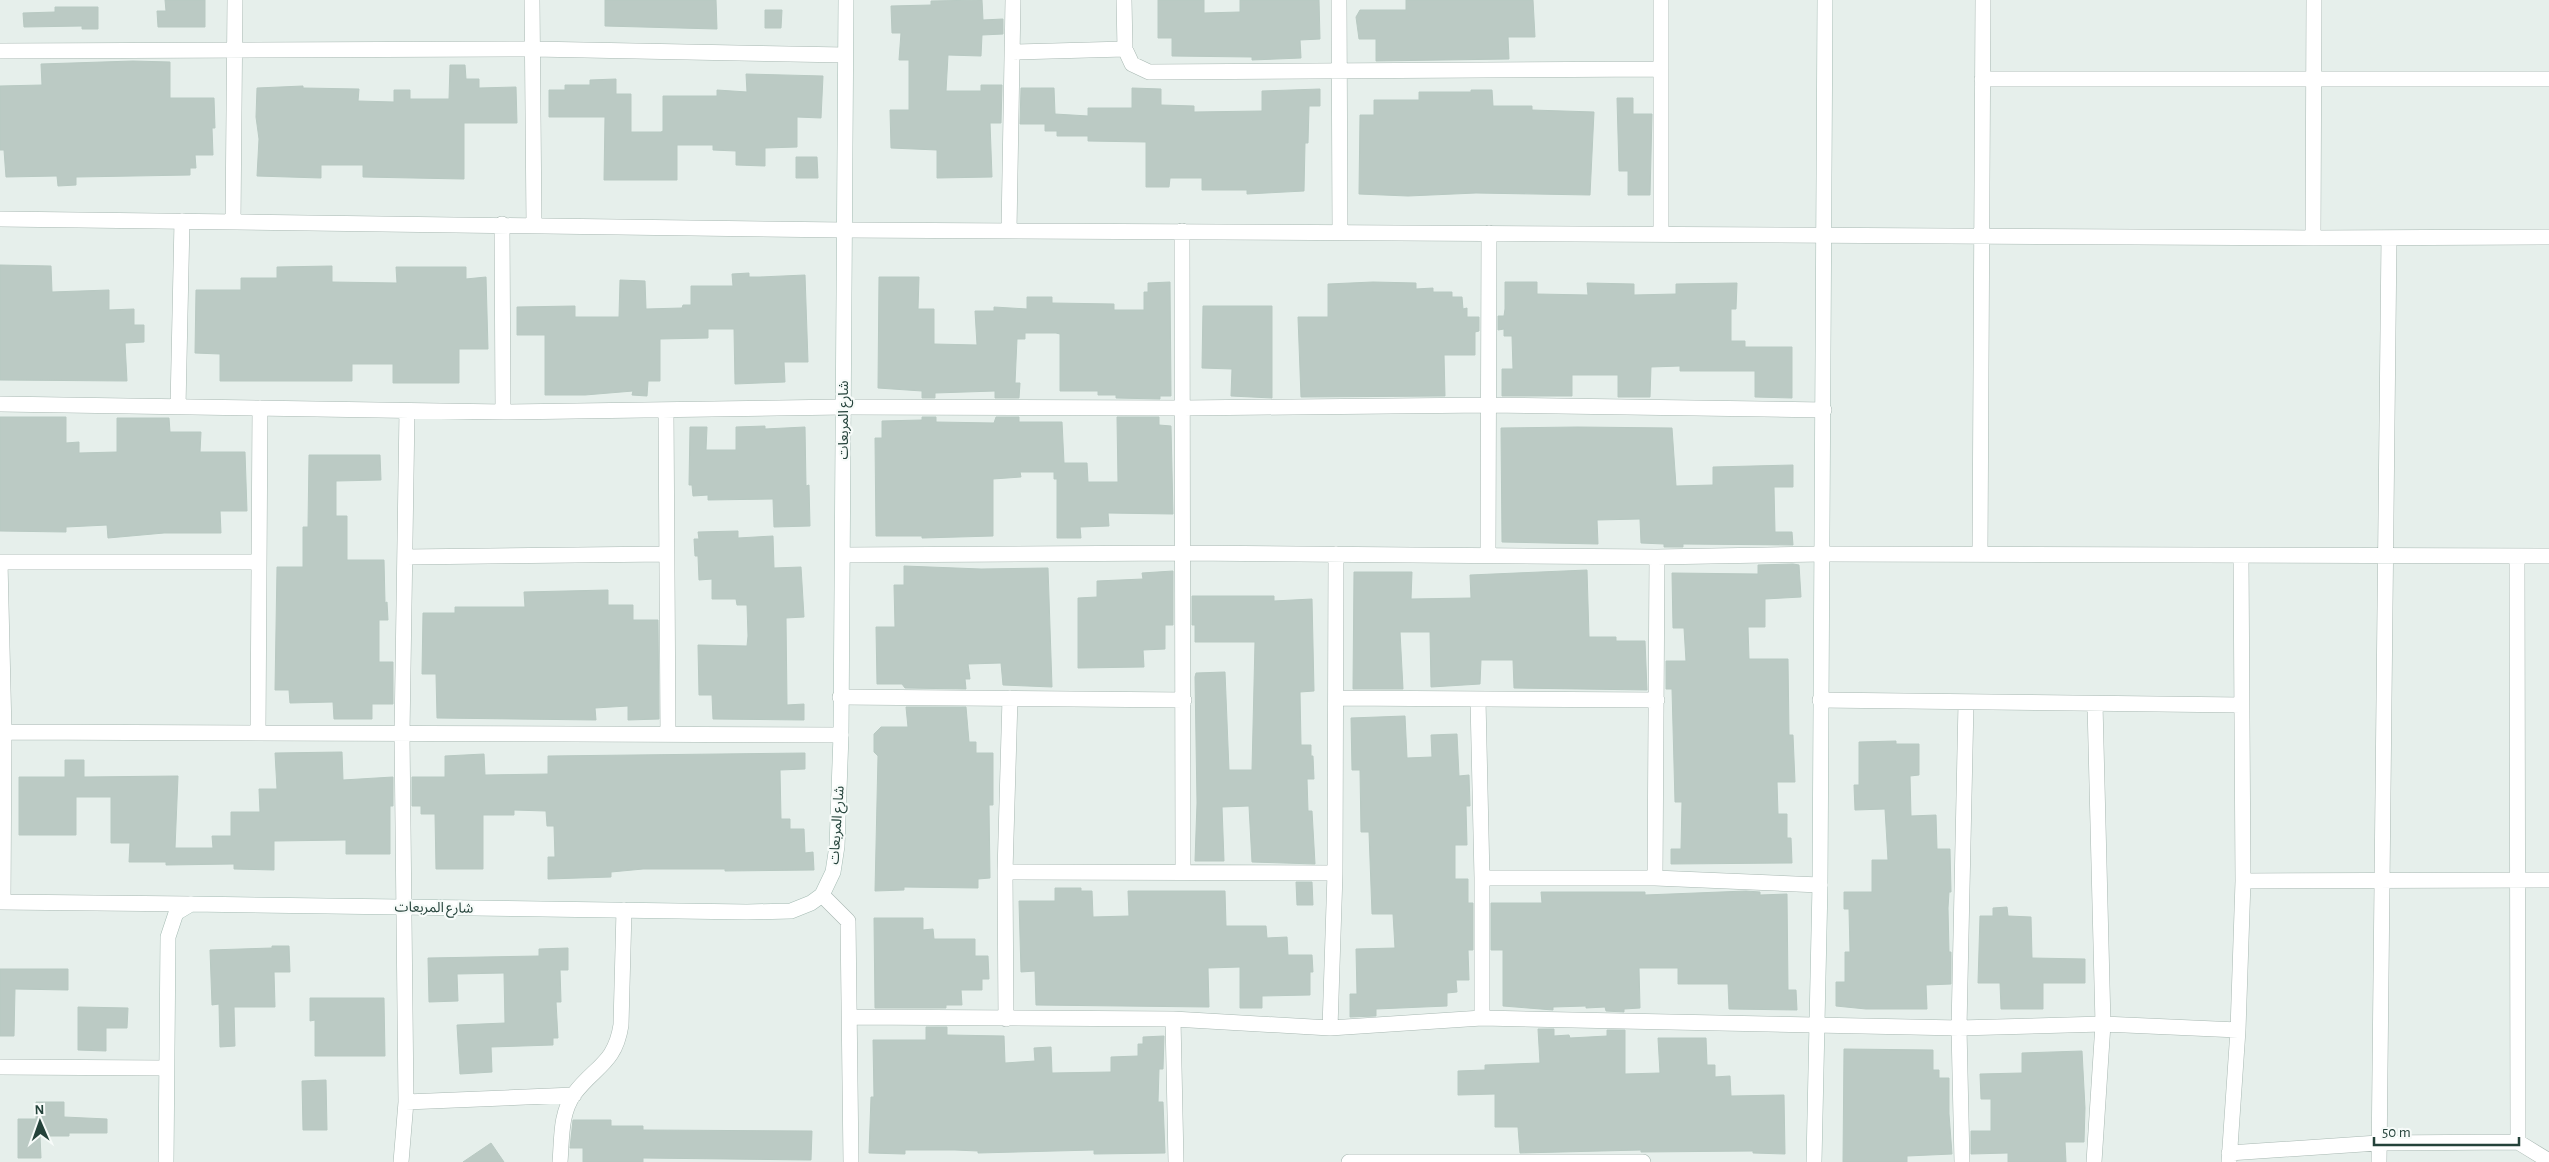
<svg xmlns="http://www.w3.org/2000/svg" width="2549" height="1162" font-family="'Alegreya Sans','Noto Sans Arabic',sans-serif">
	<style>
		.building { fill: #bbcac4; stroke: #b8c9c2 }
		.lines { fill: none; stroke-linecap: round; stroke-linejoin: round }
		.street-casing { stroke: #a8b8b2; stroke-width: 16 }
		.secondary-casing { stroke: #a4bbb3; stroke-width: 16 }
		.street { stroke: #fff; stroke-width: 15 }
		.secondary { stroke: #fff; stroke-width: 15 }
		.labels { text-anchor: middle; stroke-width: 4.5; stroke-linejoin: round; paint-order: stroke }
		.street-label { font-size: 14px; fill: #24423a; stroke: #f7fbf9 }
	</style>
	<rect width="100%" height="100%" fill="#e6efeb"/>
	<path class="building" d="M165 0H205V27H158L157 11H166Z
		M605 0H716L717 29 605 26Z
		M982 0 983 20 1003 19V34L982 35 981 56 948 55 946 91H981V85H1002L1001 123H990L992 177 937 178V150L891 148 890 110H909V60H899L901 33H892L891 6 931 5V1Z
		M1158 0H1204V13L1240 12V0H1319L1320 39 1300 40 1301 58 1252 60V57L1172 56V38H1158Z
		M1406 0H1533L1535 37H1508L1509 59 1376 61V39H1359L1356 17 1360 10H1406Z
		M55 7H98V29H82V26L24 27 23 13 55 12Z
		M765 10H782L781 28H765Z
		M133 61 170 62V98H214L215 128H212L213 155H195L196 168H190V175L76 177V185L58 186 57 176 6 177 4 150H0V86L42 85 41 64Z
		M450 65H465L466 79H479V88L516 87 517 123H464V179L363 177V165H321V178L257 176 259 139 256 117 257 88 303 86V88L359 89 358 101 394 102V90H410V99H449Z
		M746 74 823 76 821 118 797 117V147L765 148V166L736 165V151L713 150V145H677V180H604L605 117H549V90H565V85H590V80L616 79V94H631V132H661L663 131V96H717V90L747 92Z
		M1021 88H1054L1055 114 1088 116V108H1132V88L1161 89V105L1194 106V112L1262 111V91L1320 89V106H1309L1308 143H1305L1304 191 1247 194V190H1202V178H1170L1169 187H1146V142L1088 141V136H1057V131H1045V124H1020Z
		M1471 90H1492L1493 106H1532V110L1594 112 1590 195 1476 193 1408 196 1359 194 1360 115H1374V100H1419V92H1471Z
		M1617 98H1633V114H1652L1650 195H1628V171H1619Z
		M796 157H817L818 178H796Z
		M0 265 51 266 52 292 109 290V310L134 309V325H144V342L125 343 127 381 0 380Z
		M332 266V282L397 283 396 267H466V279L486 277 488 349H459V383H393V364H352V381H220V354L195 353 196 290H241V278H277V267Z
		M749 273V277H760L805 275 808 362H784L785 382 735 384 734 329H708V338L660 339V381H648L647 396 632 395 633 391 585 395H545V335H517V307L575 306V317H619L620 280 645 281 646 309 682 308 683 305H691V286H733L732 274Z
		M879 277H919L918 309H934V344L977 345 975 311H994V307L1027 309V297H1052V303L1114 304V310H1144V292H1148V283L1170 282 1171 396H1160V399L1116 398V395H1098V391H1060V334L1056 333H1025V339H1017L1015 383H1020L1019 398H995V391L935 393V398H922V391L878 388Z
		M1373 282 1416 283V289L1433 288V292H1452V297H1462L1463 309 1467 308V317H1479V331L1475 332V355H1444L1445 396 1301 397 1298 317H1328V284Z
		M1505 282H1537V294L1588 295 1587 283 1634 284V295L1676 294V284L1737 283 1736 309H1731V341H1745V347H1792V398L1755 397V371H1680V366L1651 367 1650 397H1618V375H1572V396H1502V369H1513L1512 336H1504V329L1498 330V316H1504L1505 309Z
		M1203 306H1272V398L1231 396 1232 369 1202 368Z
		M0 417H66V443L79 442V453L117 452V418H169L170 432H201L200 452H245L247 511H220L221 533H164L108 538 107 525 66 527V532L0 531Z
		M922 417H936V422L994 423 996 417H1019V422H1062L1064 463H1087L1088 482H1118L1117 417H1159V425L1171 426 1173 514 1108 513 1109 526 1080 527 1081 538H1057V479H1054V472H1020L1021 477 993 479V536L922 538V536H876L875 438H882V421L922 420Z
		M765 426V429L805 427 806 486 809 485 810 526 774 527 773 499 708 500V495L693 496 692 485H689L690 427H707L706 450H736V427Z
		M1577 427 1672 428 1676 486 1713 485V467L1793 465V487H1774L1775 532H1792L1793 545 1683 544V547H1664V544L1641 543 1640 519 1597 520 1598 544 1502 542 1501 428Z
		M309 455H380L381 480 336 481V516H347V560H384L385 603 387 602 388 620H379V662H393V704H372V719H334L333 702 290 703 289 690H275L277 567H303V527H308Z
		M738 531V538L773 536 774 568 801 567 804 617 786 618 787 705 804 704V720L713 719 712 695H699L698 645 747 646 748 636 747 605H737L736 599H712V579L699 580 698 556H695L694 539H699L698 532Z
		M1793 564 1799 565 1801 597 1765 599V627H1748L1749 659H1788L1789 735H1793L1795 782H1777L1778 814H1787V838H1791L1792 863 1671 864V849H1681L1682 802H1675L1672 689H1666V661H1686L1684 628H1673L1672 573 1758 574V565Z
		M904 566 981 569 1048 568 1052 687 1003 685 1001 663 968 664 970 679H965L966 689 905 688 902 684H877L876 627H895L894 585H904Z
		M1587 570 1589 637H1616V641H1645L1647 690 1514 688 1513 660H1481L1480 684 1431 687 1430 632H1400L1403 689H1353L1354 572H1412L1411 599 1471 598 1470 575Z
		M1173 571V625H1165V649L1143 650 1144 667 1078 668V598L1097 597V581L1143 579 1142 573Z
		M608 590V605H633V620H658L659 719 628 720V706L595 708 596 720 437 718 436 674H422L423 613H455V607H525L524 592Z
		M1192 596H1274V601L1312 599 1314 691 1300 692 1301 745H1311V756H1313L1314 779H1307L1308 811H1312L1315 864 1252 862 1249 806 1222 807 1224 861H1195L1197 803 1195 677 1196 673 1225 672 1229 770H1252L1255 642H1195V625H1192Z
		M906 707H966L969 742H976V753H993V805H989L990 878 978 879V888L904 887V890L875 891 878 756 874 752V734L881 727H908Z
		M1405 716 1407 758 1432 757 1431 735 1457 734 1459 776 1469 775 1470 806H1466L1467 845H1455V879H1468V903H1473V950H1468L1469 980H1456L1457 992 1447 993V1006L1376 1009V1016L1350 1017V994H1357L1356 949 1395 948 1393 914H1372L1369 832H1361L1360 770H1352L1351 718Z
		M1896 741V744H1919V775L1910 776 1911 816 1936 815 1937 849H1950L1951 892H1949L1948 908 1949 952H1951V984L1926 985 1927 1009H1866L1836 1006V982H1845V952H1850L1849 909H1844V892H1872V860H1888L1885 809 1855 810 1854 785H1859V742Z
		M342 752 343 780 393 777V806H390V854H346V840L274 841V870L234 869V864L166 865V862H129L130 843H111V797H76V835H19V777H65V760H84V777L178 776 175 848H213L212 836H231V812H260L259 789H277L275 753Z
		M805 753V769L780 770 781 819H790V829H804L805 853 813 852 814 870 725 871V869H643L611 872V877L548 879V857H555L554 826H547L546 811 514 810V815H483V869H436L435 814H421V806H412V777H445V756L484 754 485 775 548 774V756Z
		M1296 882H1312L1313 905H1297Z
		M1055 888H1081V891H1092L1093 917 1129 916 1128 891H1225L1226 926H1266L1267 938 1287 937 1288 955H1312L1313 972H1310V995L1262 996V1008H1240V967L1208 968 1209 1007 1036 1005 1035 971 1021 972 1019 901H1055Z
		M1746 891 1760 892V895L1787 894 1788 990H1796L1797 1010 1729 1009 1728 984H1678V968H1639L1640 1008 1624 1009V1012L1606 1011 1605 1007 1586 1008V1006L1553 1007V1010L1503 1006V950H1491V903H1542L1541 892H1645V895Z
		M2007 907 2008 916 2031 917 2032 958 2085 959V983H2043V1009H2001L2000 983H1978L1980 916H1993V908Z
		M874 918H923V930L933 929 934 939H975V956H988L989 979H982V990H961L962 1005H946V1008H875Z
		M272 946H289L290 972H274L275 1007H234L235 1046 220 1047 219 1004 212 1005 210 950 272 948Z
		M568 948V970H560L561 1002H556L558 1038H553V1045L491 1047 492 1072 460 1074 457 1025 505 1023 504 973 457 974 458 1001 429 1002 428 958 539 956V949Z
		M0 969H68V990L15 989 14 1036H0Z
		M310 998H384L385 1056H315V1020L310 1021Z
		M78 1007 128 1008 127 1028H106V1051L78 1050Z
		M926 1027H947V1035L1004 1036 1005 1063 1035 1061 1034 1048 1051 1047 1052 1073 1111 1072V1057L1138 1056V1044H1143V1037L1164 1036 1163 1069H1159L1158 1102H1163L1165 1153 1094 1154V1150L978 1153V1151L955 1150H905V1154L869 1153 871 1097H874L873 1040H926Z
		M1538 1029H1554V1036L1569 1035 1570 1038 1607 1036V1030H1625V1074L1660 1073 1658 1038H1706L1707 1065H1715V1077L1730 1076 1731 1096 1784 1095 1785 1154 1753 1153V1151L1641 1152V1150L1520 1153 1518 1127H1495V1094L1458 1095V1071L1485 1070V1065L1540 1063Z
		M1844 1049 1933 1050V1070H1939V1078H1949V1114L1952 1154 1907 1156V1162H1843Z
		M2082 1051 2085 1108 2084 1142H2065L2066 1162H2008V1153L1971 1154V1131H1991V1099H1981L1980 1074 2022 1073V1053Z
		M326 1080 327 1130H303L302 1081Z
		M36 1102H64V1117L107 1119V1133H69V1136H40L41 1158H18V1119H36Z
		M573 1120H611V1126H643V1130L812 1131 811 1160 643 1158V1162H583V1148H570Z
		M491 1143 504 1162H463Z"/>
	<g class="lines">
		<g class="street-casing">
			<path id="street" d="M532 0 534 225
				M1124 0 1125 49 1132 64 1149 72 1661 69
				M1339 0 1340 232
				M1661 0V233
				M0 51 533 49 845 55
				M1013 52 1125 49
				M1982 79H2549
				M0 219 844 230 2313 238 2549 237
				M233 222 235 0
				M502 224 503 412
				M1009 230 1013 0
				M1182 231 1183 872
				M2313 238 2314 0
				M0 404 503 412 843 407 1183 408 1488 405 1824 410
				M178 407 182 221
				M666 410 668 734
				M1488 554 1489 233
				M1980 554 1983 0
				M843 555 1184 553 1657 557 1821 554 2549 556
				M2517 556 2518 1142
				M406 557 667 554
				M0 562 4 732 3 902
				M0 562H259
				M840 697 1184 700
				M1337 698 1657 700
				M1478 700 1482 878V1018
				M1820 700 2241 705
				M4 732 841 735
				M258 733 260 408
				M1005 872 1335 873
				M1482 878H1655L1820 885
				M1655 878 1657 557
				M2243 881 2549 880
				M822 895 848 921 851 1162
				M0 902 191 904
				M851 1017 1173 1019 1330 1028 1482 1018 1959 1028 2103 1024 2238 1030
				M1006 1019 1005 872 1010 698
				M1173 1019 1176 1162
				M1330 1028 1335 873 1336 554
				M0 1067 165 1068
				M406 1102 402 734 407 411
				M2229 1153 2378 1143 2518 1142 2549 1161
				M401 1162 406 1102 574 1095
				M560 1162C562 1139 560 1114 574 1094 595 1066 615 1064 621 1025L624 910
				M1349 1162H1643
				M1962 1162 1959 1028 1966 703
				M2094 1162 2103 1024 2095 704
				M2229 1162 2238 1030 2243 881 2241 557
				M2379 1162 2389 238"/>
		</g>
		<g class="secondary-casing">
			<path id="secondary" d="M166 1162 168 937 176 913 191 904 747 912 791 911 811 903 822 895 833 872 837 846 841 735 846 0
				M1814 1162 1820 885 1825 0"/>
		</g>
		<use href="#street" class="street"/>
		<use href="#secondary" class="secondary"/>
	</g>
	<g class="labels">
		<g class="street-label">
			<text transform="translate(843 420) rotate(-90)" y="5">شارع المربعات</text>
			<text transform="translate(836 825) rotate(-86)" y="5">شارع المربعات</text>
			<text transform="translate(434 907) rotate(1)" y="5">شارع المربعات</text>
		</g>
	</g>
	<g transform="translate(40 1122) rotate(358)" stroke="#f7fbf9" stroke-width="4" paint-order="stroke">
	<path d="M0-4L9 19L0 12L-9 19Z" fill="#24423a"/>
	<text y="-8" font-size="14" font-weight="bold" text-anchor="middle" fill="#24423a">N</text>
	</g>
	<path d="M2374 1137v8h145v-8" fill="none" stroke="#24423a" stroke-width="2.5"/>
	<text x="2382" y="1137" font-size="15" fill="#24423a" stroke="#f7fbf9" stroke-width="4" paint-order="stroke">50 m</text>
</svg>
